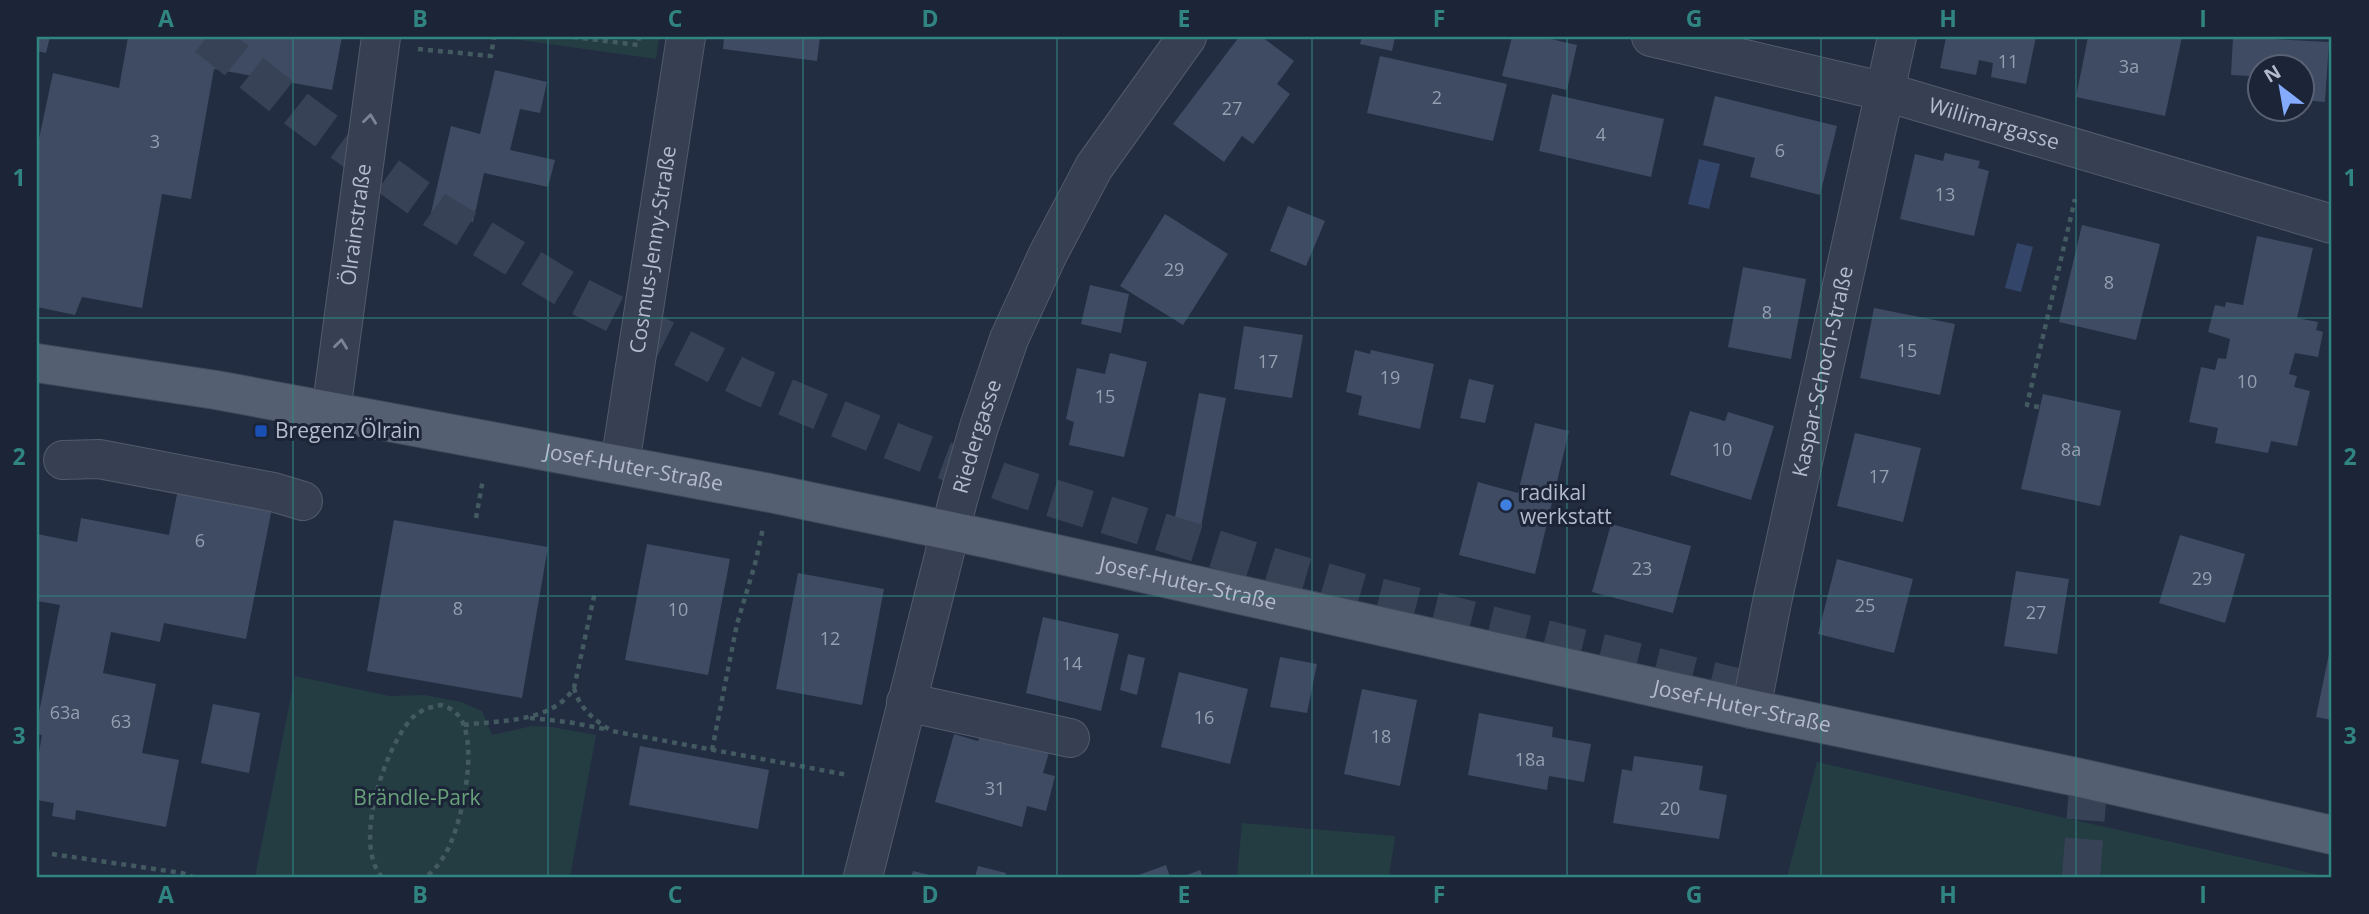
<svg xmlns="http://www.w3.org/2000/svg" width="2369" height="914" font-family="'Open Sans',sans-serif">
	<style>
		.green { fill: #243d43 }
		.water { fill: #334569 }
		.building { fill: #3e4b62 }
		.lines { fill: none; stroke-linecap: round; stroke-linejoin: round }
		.minor-tunnel { stroke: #384257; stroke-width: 38; stroke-dasharray: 38 19; stroke-linecap: butt }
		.highway-tunnel { stroke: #384257; stroke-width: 38; stroke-dasharray: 38 19; stroke-linecap: butt }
		.minor-casing { stroke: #525b6c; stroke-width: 40 }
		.major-casing { stroke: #40495b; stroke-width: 40 }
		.path { stroke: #435a60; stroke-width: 4.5; stroke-dasharray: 5 5; stroke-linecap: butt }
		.minor { stroke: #374052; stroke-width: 38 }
		.major { stroke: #555f72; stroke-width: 38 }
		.oneway { stroke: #7b8495 }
		.grid { fill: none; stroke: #308481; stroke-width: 2; stroke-opacity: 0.55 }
		.transit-dot { fill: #1a4fb4; stroke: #1c2537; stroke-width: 2.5 }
		.shop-dot { fill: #3f7fe0; stroke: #1c2537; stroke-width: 2.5 }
		.labels { text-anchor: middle; stroke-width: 6; stroke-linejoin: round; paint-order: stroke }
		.number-label { font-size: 18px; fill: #969fb2 }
		.street-label { font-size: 21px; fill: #b3bbcc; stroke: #1c2537 }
		.poi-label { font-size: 21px; fill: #b3bbcc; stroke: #1c2537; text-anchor: start }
		.park-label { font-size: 21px; fill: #68a079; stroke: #1c2537 }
		.neatline { fill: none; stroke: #308481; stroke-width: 2.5 }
		.grid-label { font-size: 23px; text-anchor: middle; font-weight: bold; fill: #308481 }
	</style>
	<rect width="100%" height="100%" fill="#222d42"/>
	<path class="green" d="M500 37H659L656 59Z
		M295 676 389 696 424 695 461 702 482 711 492 735 532 726 551 727 596 735 570 877H255Z
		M1817 762 2328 877H1787Z
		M1242 823 1395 836 1389 877H1237Z"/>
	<path class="water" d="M1699 159 1720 164 1709 209 1688 204Z
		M2017 243 2033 247 2021 292 2005 288Z"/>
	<path class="building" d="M37 37H50L46 53 37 51Z
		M128 37H342L332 90 214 69 191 199 162 194 142 308 82 297 75 315 37 307V148L53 73 119 88Z
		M724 37H820L817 61 723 49Z
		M1239 37H1262L1294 61 1277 84 1290 94 1253 144 1242 136 1224 162 1173 124Z
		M1362 37H1395L1392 51 1360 44Z
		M1512 37H1542L1577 45 1567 90 1502 76Z
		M1946 37H2036L2026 84 1991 77 1993 63 1979 60 1976 75 1940 68Z
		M2088 37H2182L2165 116 2076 97Z
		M2233 37 2329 42 2325 102 2302 100V66H2260V98L2249 97 2250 76 2231 75Z
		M1380 56 1507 84 1493 141 1367 113Z
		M495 70 547 82 540 113 520 109 510 150 555 160 548 187 484 173 473 222 431 213 451 126 480 134Z
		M1552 94 1664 119 1651 177 1539 151Z
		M1715 96 1837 126 1820 195 1750 177 1755 158 1703 145Z
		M1945 153 1980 161 1978 168 1989 171 1974 236 1900 219 1915 154 1943 161Z
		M1288 206 1325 221 1306 266 1270 251Z
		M1165 214 1228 254 1183 325 1120 286Z
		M2082 225 2160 244 2136 340 2059 322Z
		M2257 236 2313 248 2297 318 2318 322 2316 330 2323 332 2318 357 2295 353 2289 374 2297 376 2294 387 2310 391 2297 446 2271 441 2268 453 2215 443 2218 428 2189 422 2201 367 2215 370 2218 358 2226 359 2230 339 2208 332 2215 305 2225 307 2226 302 2243 305Z
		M1743 267 1806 279 1791 359 1728 347Z
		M1090 285 1129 294 1121 333 1081 324Z
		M1874 308 1955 324 1940 395 1860 378Z
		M1244 326 1303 335 1292 398 1234 389Z
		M1355 350 1370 354 1371 350 1434 364 1420 429 1358 415 1362 396 1346 392Z
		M1110 353 1147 362 1124 457 1069 445 1074 422 1066 419 1077 368 1105 374Z
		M1469 379 1494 385 1485 423 1460 418Z
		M1199 393 1226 398 1201 527 1174 522Z
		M2043 394 2121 411 2100 506 2021 489Z
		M1690 411 1725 421 1728 412 1774 426 1751 500 1670 475Z
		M1535 423 1569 431 1535 574 1459 555 1478 482 1518 493Z
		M1855 433 1921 448 1903 522 1837 506Z
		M178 489 272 508 246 639 164 623 160 642 111 632 103 673 156 684 142 753 179 760 166 827 76 810 75 820 52 816 54 803 37 800V764L42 735 37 734V723L60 605 37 601V534L77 542 81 518 169 535Z
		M394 520 548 547 522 698 367 671Z
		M1611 524 1691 546 1673 613 1592 592Z
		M2180 535 2245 554 2225 623 2159 603Z
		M647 544 730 559 708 675 625 660Z
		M1837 559 1913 579 1894 653 1818 634Z
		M2016 571 2069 579 2057 654 2004 646Z
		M798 573 884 589 862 705 776 689Z
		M1043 617 1119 634 1101 711 1026 693Z
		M2331 644H2332V720L2316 717Z
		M1128 654 1145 658 1137 695 1120 690Z
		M1280 657 1317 664 1307 713 1270 707Z
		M1179 672 1248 689 1230 764 1161 747Z
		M1362 689 1417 700 1400 786 1344 774Z
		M213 704 260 713 249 773 201 763Z
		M1479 713 1553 727 1552 737 1591 744 1584 782 1549 776 1547 790 1468 775Z
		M983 727 1051 746 1043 773 1055 776 1046 811 1027 806 1022 827 935 802 954 734 978 741Z
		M640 746 769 770 758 829 629 805Z
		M1634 756 1703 766 1699 790 1727 795 1719 839 1613 823 1622 769 1632 771Z
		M1166 865 1170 877H1133Z
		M978 866 1006 873 1005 877H975Z
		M1200 870 1203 877H1182Z
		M913 871 934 876V877H911Z"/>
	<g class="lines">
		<path class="minor-tunnel" d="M2081 877 2089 776"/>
		<path class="highway-tunnel" d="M207 37 303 114 435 210 569 291 754 384 902 445 1008 484 1276 568 1363 593 1768 695"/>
		<g class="minor-casing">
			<g id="minor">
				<path id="s1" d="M1651 37 1886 92 2332 224"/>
				<path id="s2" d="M331 412 381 37"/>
				<path d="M63 460 99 459 273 492 303 501"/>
				<path id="s3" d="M620 464 686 37"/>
				<path d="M906 702 1070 738"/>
				<path id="s4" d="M1751 709 1772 602 1897 37"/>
				<path id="s5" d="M863 877 958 500 979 427 1009 339 1048 254 1094 167 1187 37"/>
			</g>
		</g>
		<g class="major-casing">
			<g id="major">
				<path id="s6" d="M37 363 216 390 770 493 1003 542 1751 709 2081 778 2332 835"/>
			</g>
		</g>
		<path class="path" d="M573 37 638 45 639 37
			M418 49 491 56 494 37
			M2039 407 2027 405 2075 199
			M476 518 483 479
			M574 688C579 708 595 721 612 731L848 775
			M530 718 568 722 605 729
			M464 725C501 720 552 723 574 688L595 592
			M712 750 737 624 755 564 763 528
			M52 854 182 873 193 877
			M284 877H298
			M382 877C352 844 385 747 412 718 420 710 430 707 441 705 452 708 461 715 464 726 475 755 463 814 451 842 446 855 437 868 426 877"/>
		<use href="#minor" class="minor"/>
		<use href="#major" class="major"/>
	</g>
	<defs><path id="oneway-chevron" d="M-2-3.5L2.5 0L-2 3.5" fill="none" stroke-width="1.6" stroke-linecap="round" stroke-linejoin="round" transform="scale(1.75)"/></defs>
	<g class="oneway">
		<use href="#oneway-chevron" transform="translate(370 119) rotate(-83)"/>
		<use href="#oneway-chevron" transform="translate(341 344) rotate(-83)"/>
	</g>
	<path class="grid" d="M293 37V877M548 37V877M803 37V877M1057 37V877M1312 37V877M1567 37V877M1821 37V877M2076 37V877M37 318H2332M37 596H2332"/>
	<rect class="transit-dot" x="254" y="424" width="14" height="14" rx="3.5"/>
	<circle class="shop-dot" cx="1506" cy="505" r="7"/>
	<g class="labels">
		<g class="number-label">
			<text x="2008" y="68">11</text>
			<text x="2129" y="73">3a</text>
			<text x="1437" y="104">2</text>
			<text x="1232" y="115">27</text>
			<text x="1601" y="141">4</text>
			<text x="155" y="148">3</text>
			<text x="1780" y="157">6</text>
			<text x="1945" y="201">13</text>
			<text x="1174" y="276">29</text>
			<text x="2109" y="289">8</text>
			<text x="1767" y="319">8</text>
			<text x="1907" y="357">15</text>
			<text x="1268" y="368">17</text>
			<text x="1390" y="384">19</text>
			<text x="2247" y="388">10</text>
			<text x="1105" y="403">15</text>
			<text x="1722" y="456">10</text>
			<text x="2071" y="456">8a</text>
			<text x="1879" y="483">17</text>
			<text x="200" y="547">6</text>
			<text x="1642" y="575">23</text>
			<text x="2202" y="585">29</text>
			<text x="1865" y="612">25</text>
			<text x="458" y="615">8</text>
			<text x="678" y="616">10</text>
			<text x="2036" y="619">27</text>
			<text x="830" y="645">12</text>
			<text x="1072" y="670">14</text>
			<text x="65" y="719">63a</text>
			<text x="1204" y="724">16</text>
			<text x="121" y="728">63</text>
			<text x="1381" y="743">18</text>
			<text x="1530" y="766">18a</text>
			<text x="995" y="795">31</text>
			<text x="1670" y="815">20</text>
		</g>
		<g class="street-label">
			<text dy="7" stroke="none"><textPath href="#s1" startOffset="354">Willimargasse</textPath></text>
			<text dy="7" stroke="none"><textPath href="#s2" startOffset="189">Ölrainstraße</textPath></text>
			<text dy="7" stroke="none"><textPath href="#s3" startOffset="217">Cosmus-Jenny-Straße</textPath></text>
			<text dy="7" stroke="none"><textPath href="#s4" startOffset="345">Kaspar-Schoch-Straße</textPath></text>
			<text dy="7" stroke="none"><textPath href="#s5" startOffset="455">Riedergasse</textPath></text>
			<text dy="7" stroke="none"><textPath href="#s6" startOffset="606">Josef-Huter-Straße</textPath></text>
			<text dy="7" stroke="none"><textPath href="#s6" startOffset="1172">Josef-Huter-Straße</textPath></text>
			<text dy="7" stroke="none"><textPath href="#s6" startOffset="1740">Josef-Huter-Straße</textPath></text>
		</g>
		<g class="poi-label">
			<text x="275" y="438">Bregenz Ölrain</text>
			<text x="1520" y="500">radikal<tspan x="1520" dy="24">werkstatt</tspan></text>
		</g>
		<g class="park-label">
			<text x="417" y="805">Brändle-Park</text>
		</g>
	</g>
	<rect width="2369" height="914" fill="none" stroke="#1c2537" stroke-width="77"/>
	<g transform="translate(2281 88) rotate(329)"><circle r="33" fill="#1c2537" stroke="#586173" stroke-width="2"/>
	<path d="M0-5L12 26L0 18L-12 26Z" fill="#85abff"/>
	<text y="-10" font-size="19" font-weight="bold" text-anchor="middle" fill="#b3bbcc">N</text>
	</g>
	<rect x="38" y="38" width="2292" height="838" class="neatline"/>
	<g class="grid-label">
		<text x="166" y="27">A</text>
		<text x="420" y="27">B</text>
		<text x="675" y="27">C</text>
		<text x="930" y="27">D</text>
		<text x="1184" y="27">E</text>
		<text x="1439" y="27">F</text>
		<text x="1694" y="27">G</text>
		<text x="1948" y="27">H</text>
		<text x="2203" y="27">I</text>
		<text x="19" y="186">1</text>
		<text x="2350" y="186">1</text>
		<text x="19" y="465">2</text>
		<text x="2350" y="465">2</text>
		<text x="19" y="744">3</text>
		<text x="2350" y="744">3</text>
		<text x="166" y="903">A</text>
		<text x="420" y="903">B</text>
		<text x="675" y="903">C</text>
		<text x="930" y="903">D</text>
		<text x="1184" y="903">E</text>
		<text x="1439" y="903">F</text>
		<text x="1694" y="903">G</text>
		<text x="1948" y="903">H</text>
		<text x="2203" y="903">I</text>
	</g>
</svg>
